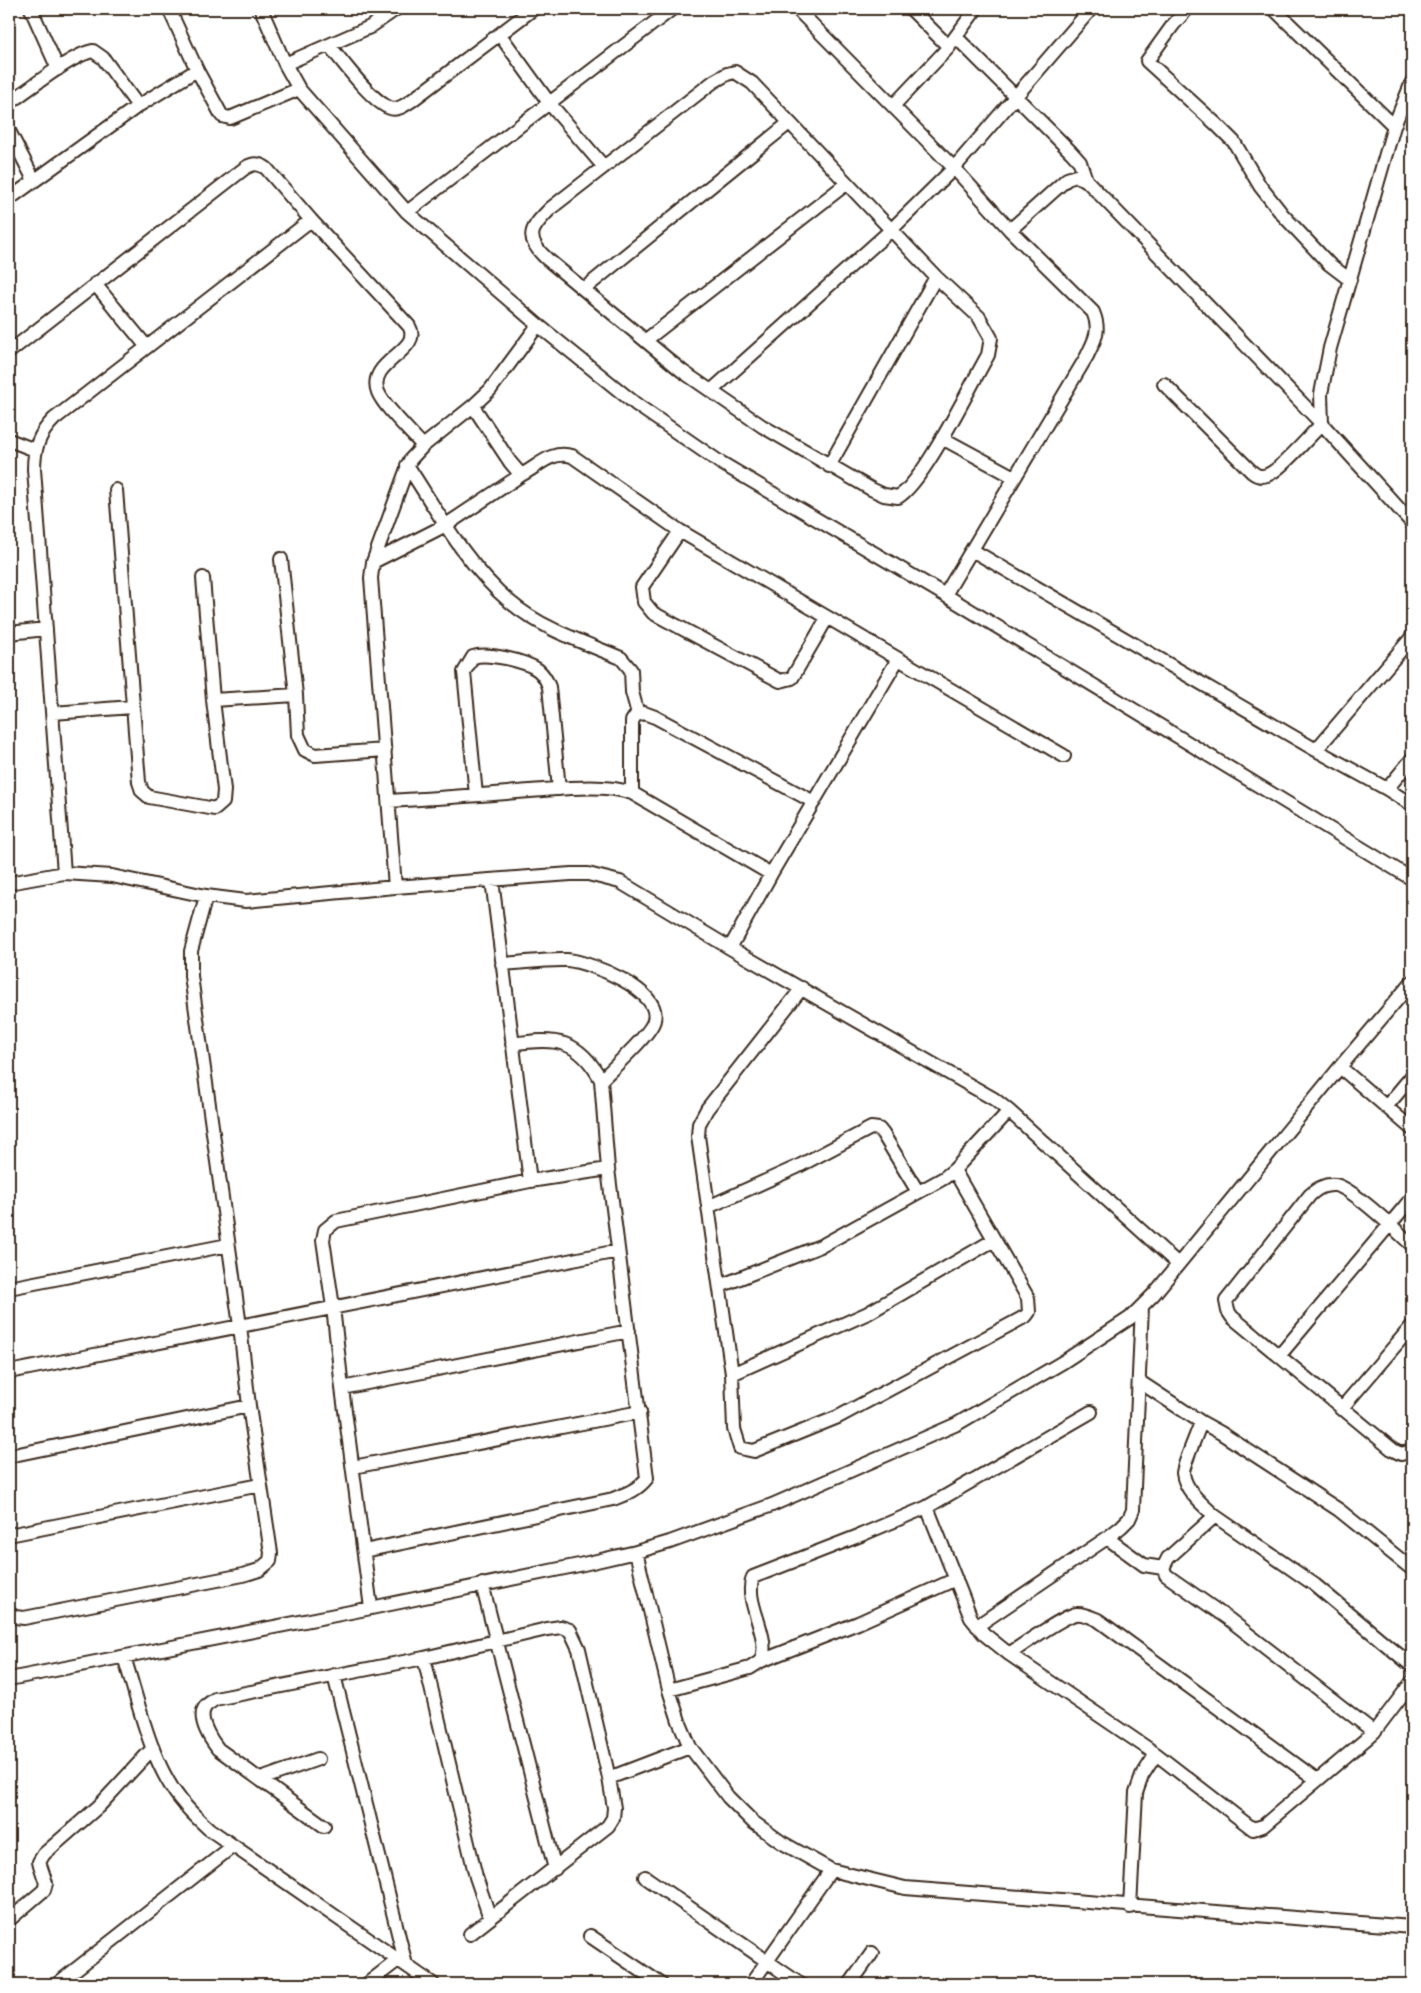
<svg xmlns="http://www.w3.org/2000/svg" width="1421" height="1993" font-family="Pangolin,sans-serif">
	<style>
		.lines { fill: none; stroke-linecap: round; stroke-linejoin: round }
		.minor-casing { stroke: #3b2a1e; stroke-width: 16 }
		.minor { stroke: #fff; stroke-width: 12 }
	</style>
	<rect width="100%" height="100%" fill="#fff"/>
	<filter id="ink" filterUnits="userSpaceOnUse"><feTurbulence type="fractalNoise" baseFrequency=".02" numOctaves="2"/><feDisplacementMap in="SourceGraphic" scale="10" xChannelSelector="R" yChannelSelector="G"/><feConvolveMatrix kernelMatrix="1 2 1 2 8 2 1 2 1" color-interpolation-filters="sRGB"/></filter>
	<g filter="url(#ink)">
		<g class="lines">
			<g class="minor-casing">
				<path id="minor" d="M31 9 58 69
					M169 9 197 70 222 116 230 118 299 89
					M261 9 285 64 299 89 407 212 538 325 637 405 718 461 945 595 1412 879
					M797 9 954 168 1010 230 1093 312C1101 331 1095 339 1087 356L945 595
					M1187 9 1173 25 1147 61 1217 125 1234 142 1260 186 1282 214 1329 264 1350 280
					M1274 9 1394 126
					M500 35 550 104 604 167
					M956 37 1071 152 1080 162 1086 180
					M951 43 976 9
					M329 45C342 61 372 102 390 108 397 111 405 105 411 101L533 9
					M285 64 370 27 396 9
					M735 72 752 83 936 277 979 317 991 338 988 355C970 386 924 482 898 497L884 495 871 489 762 426 711 391 682 371 547 259C523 237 531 228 551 208L713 82 727 74Z
					M9 103C28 90 73 54 93 51L103 58 138 106
					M893 106 949 47 911 9
					M9 131 34 180
					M9 199 138 106 197 70
					M407 212 672 9
					M1010 230 1067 179 1076 176 1086 180 1322 424 1412 523
					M95 284 147 347
					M584 289 789 123
					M646 340 846 184
					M9 352 245 168C253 163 258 163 266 168L311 220 409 326C424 351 366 361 378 392 384 407 412 433 423 446
					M1164 384 1252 472C1257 476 1261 477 1267 475 1280 471 1310 435 1322 424L1321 394 1330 348 1394 126 1412 82
					M711 391 891 230 954 168 1091 9
					M473 406 510 462 521 475C539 466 551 450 572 456L680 531 1064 756
					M942 438 1014 477
					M9 440 35 450
					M407 465C438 512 466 565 510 602 542 629 583 642 621 658L631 670 632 692 638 714
					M829 466 936 277
					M116 490 139 782 142 791 149 797 215 809 223 802 224 790 213 700 203 578
					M680 531 642 587 644 602 653 613 780 681 792 678 795 673 827 618
					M972 550 1316 750 1387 789 1412 805
					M281 559 296 695 298 735 305 750 315 755 385 750
					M373 562 446 525 521 475
					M9 633 46 629
					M213 700 296 695
					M53 713 132 707
					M1316 750 1412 637
					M1387 789 1412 759
					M632 793V721L636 715 644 713 655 717 814 802
					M476 795 464 672 473 657C487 652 526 661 538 670 544 675 547 681 549 687L559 789
					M389 801C436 798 483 795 530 791 560 789 604 783 632 793L771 874
					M64 873 34 469C34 448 39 434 54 419L311 220
					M492 880 530 1181
					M9 883 64 873 112 876 206 896 246 901 395 887 571 874H588L620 882 730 948 994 1099 1009 1111 1178 1264
					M395 887 371 578 373 562 410 460 423 446 473 406 490 390 538 325
					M730 948 771 874 898 659
					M802 988 707 1109 699 1124 698 1136 732 1374 734 1429 740 1448 754 1451 838 1417 1026 1316 1029 1312 1028 1298 954 1170
					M512 1044C555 1037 579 1039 601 1080
					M1340 1067 1412 1129
					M1386 1107 1412 1076
					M708 1207 797 1167 871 1128 879 1129 883 1134 918 1192
					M1412 1245C1398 1232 1351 1187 1335 1185 1324 1184 1317 1189 1310 1195L1226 1301 1228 1311 1232 1317 1393 1450 1401 1454 1412 1451
					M720 1286 823 1245 944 1178 954 1170 1009 1111
					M9 1288 228 1245
					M1279 1356 1412 1198
					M9 1372 618 1251
					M732 1374 868 1313 994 1240
					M1140 1382 1201 1422
					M342 1388 629 1331
					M1341 1409 1412 1326
					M9 1456 249 1406
					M353 1467 640 1412
					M927 1507 971 1618 984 1634 1009 1654 1156 1754 1253 1829 1263 1826 1365 1740 1374 1732 1412 1682
					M1215 1516 1168 1558 1163 1568 1166 1575 1230 1620 1374 1732
					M9 1535 260 1485
					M1107 1538 1144 1565 1163 1568
					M364 1551 613 1499C626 1494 638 1490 647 1478L608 1169 601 1080C612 1069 652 1033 654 1020 662 990 590 962 567 960 546 959 523 963 502 964
					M636 1552 669 1690 679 1721 690 1747 728 1797 753 1822 781 1842 831 1870 905 1888 1412 1927
					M1412 1569 1339 1510 1221 1433 1201 1422C1198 1432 1183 1465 1183 1473 1185 1491 1203 1505 1215 1516L1315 1585 1412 1666
					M482 1584 555 1869
					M371 1608 342 1388 333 1307 323 1240 325 1230 336 1221 530 1181 608 1169
					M9 1613 15 1617 24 1618 243 1575 259 1570 270 1561 271 1553 249 1406 240 1326 191 976V951L206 896
					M977 1626 1107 1538 1121 1527 1129 1519 1133 1510 1142 1306
					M1009 1654C1021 1646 1065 1615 1076 1614 1083 1613 1091 1617 1098 1620L1317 1780
					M124 1657C139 1703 150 1761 180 1799 189 1811 199 1820 209 1829L433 1984
					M424 1658 476 1877 490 1918
					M761 1661 858 1623 956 1579
					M334 1675 406 1965
					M9 1679 371 1608 579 1565 636 1552 670 1542 772 1505 957 1424 1063 1362 1130 1318 1154 1294 1340 1067 1412 982
					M669 1690 750 1668 761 1661C772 1636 743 1603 753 1577L861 1535 927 1507 1091 1412
					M609 1778 690 1747
					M261 1779 318 1759
					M324 1826 218 1749C211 1740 197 1719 205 1707 207 1704 213 1701 215 1699L424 1658 547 1629 561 1627 570 1630 579 1649 609 1778 614 1808 613 1818 608 1826 470 1934
					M645 1877 800 1984
					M1130 1907 1136 1793 1142 1776 1156 1754
					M9 1920 44 1890 46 1883 39 1862 44 1854 99 1806 153 1748
					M590 1936 661 1984
					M57 1984 233 1846
					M367 1984 398 1960
					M751 1984 831 1870
					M850 1984 872 1953"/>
			</g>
			<use href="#minor" class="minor"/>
		</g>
	</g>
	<rect width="1421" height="1993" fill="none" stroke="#fff" stroke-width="30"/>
	<rect x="15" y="15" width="1391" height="1963" fill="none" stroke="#3b2a1e" stroke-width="2" filter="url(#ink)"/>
</svg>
